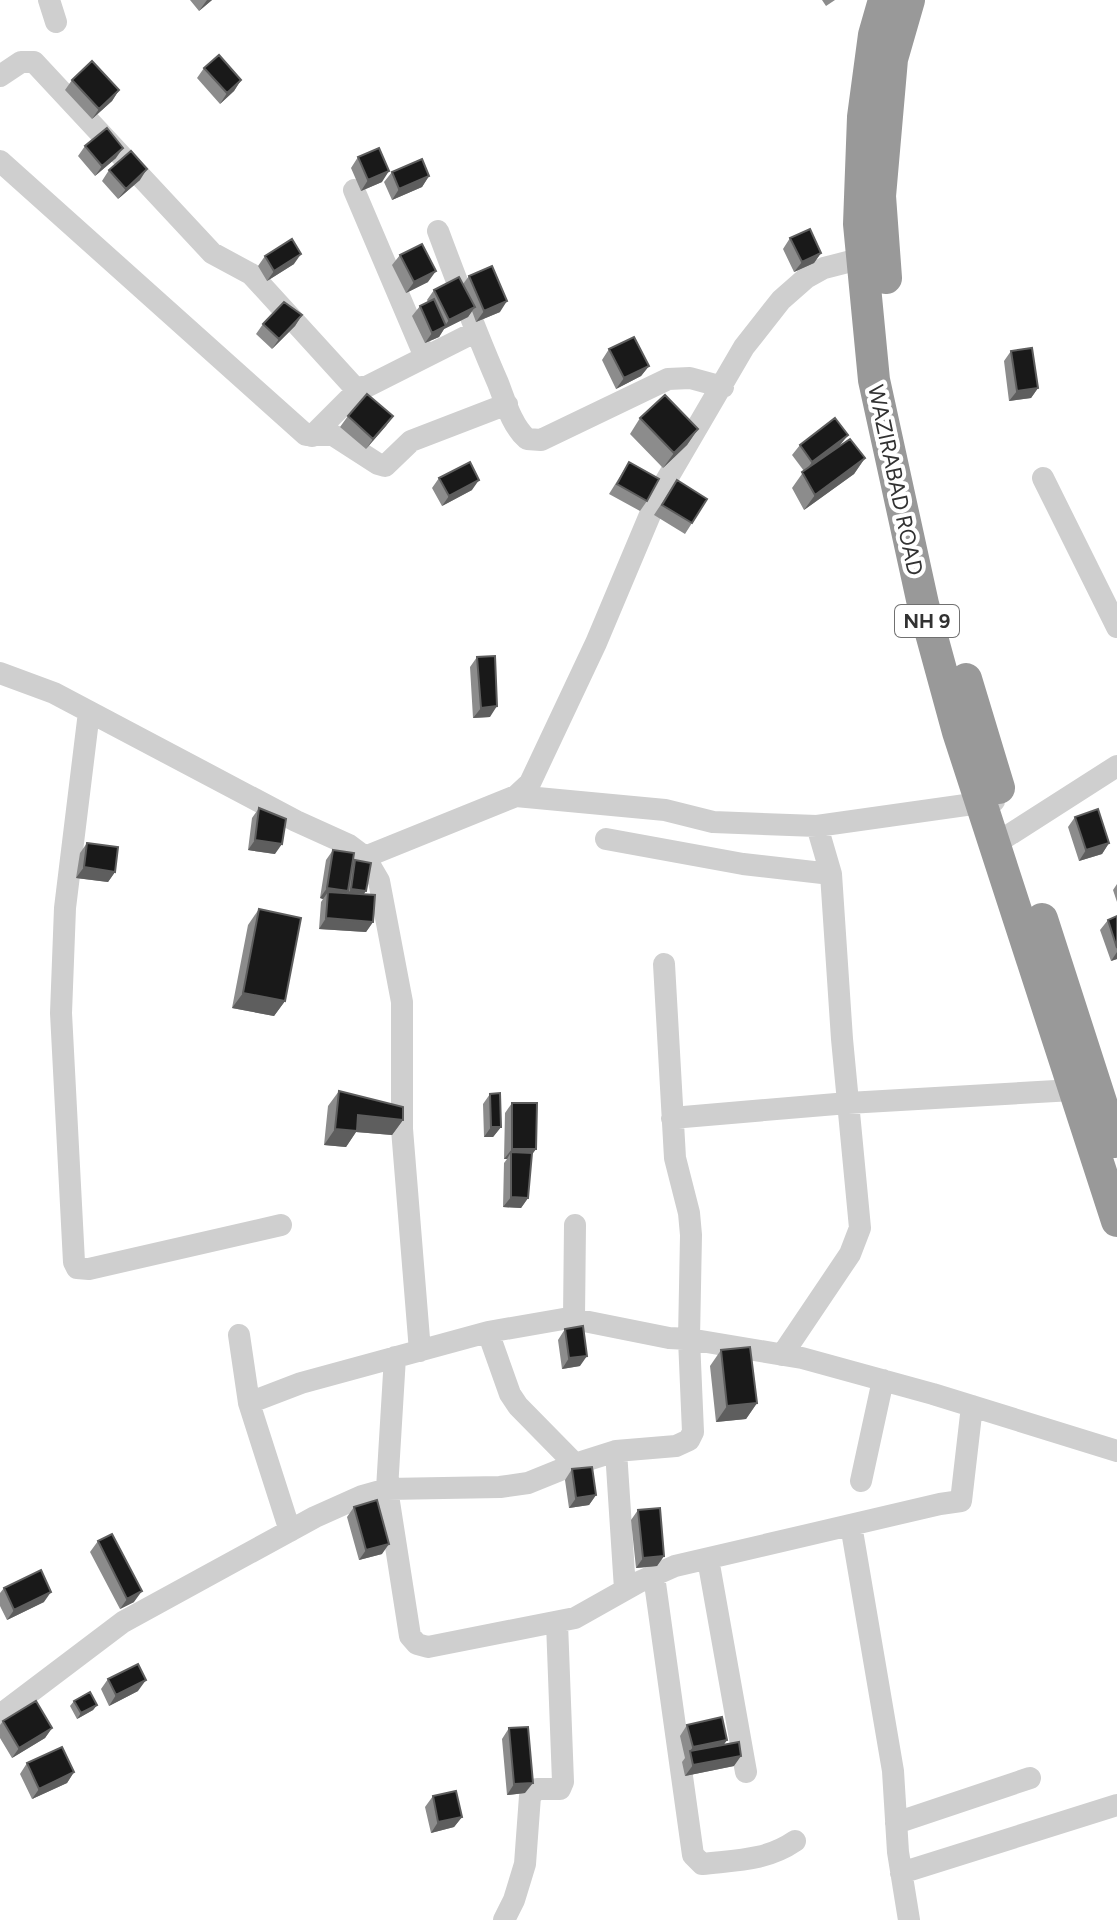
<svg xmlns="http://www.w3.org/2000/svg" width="1117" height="1920" font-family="Figtree,sans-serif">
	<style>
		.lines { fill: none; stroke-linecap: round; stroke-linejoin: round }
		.minor { stroke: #cfcfcf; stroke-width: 22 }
		.highway { stroke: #999; stroke-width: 32 }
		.wall { fill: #8c8c8c }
		.shaded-wall { fill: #5e5e5e }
		.building { fill: #191919; stroke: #5e5e5e; stroke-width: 2 }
		.labels { text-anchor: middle; stroke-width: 8; stroke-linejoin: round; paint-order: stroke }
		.shield { fill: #fff; stroke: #707070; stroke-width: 2 }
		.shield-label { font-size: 20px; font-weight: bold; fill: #323232 }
		.street-label { font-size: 22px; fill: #323232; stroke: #fff }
	</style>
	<rect width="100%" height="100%" fill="#fff"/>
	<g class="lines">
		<path class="minor" d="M49 0 56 22
			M0 76 21 62H34L212 253 251 274 355 388 368 386 475 332
			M0 161 306 435H333L378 464 385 466 411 441 507 404
			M354 190 425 357
			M438 231C457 282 476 333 498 383 505 401 512 426 527 439L541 440 668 379 690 378 723 387
			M312 436 360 388
			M1043 478 1117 627
			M0 673 54 693 296 821 349 845 365 857 379 881 402 1002V1129L420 1351
			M89 712 65 908 61 1013 74 1262 77 1268 89 1269 281 1225
			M516 796 665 810 713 822 817 826
			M606 839 743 864 831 874
			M995 844 1117 766
			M365 857 516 796 530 783 596 643 660 491 744 347 781 300 806 278 824 268 863 258
			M672 1118 848 1103 1073 1090
			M574 1318 575 1225
			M488 1332 510 1394 518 1406 575 1464
			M239 1335 249 1403 290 1531
			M782 1355 850 1254 860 1228 842 1039 831 874 817 826 994 801
			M395 1357 387 1489 410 1636 417 1644 428 1647 575 1618 639 1582 675 1566 940 1504 961 1501 972 1406
			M249 1403 301 1383 488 1332 569 1318 669 1338 689 1339 802 1358 933 1394 1117 1451
			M616 1451 625 1589
			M861 1481 883 1380
			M851 1525 893 1771 898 1852 909 1920
			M708 1559 746 1772
			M654 1576 693 1855 702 1864C736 1860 766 1861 795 1841
			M0 1715 123 1622 315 1517 362 1496 387 1489 500 1487 528 1483 575 1464 616 1451 676 1446 689 1440 693 1432 689 1339 691 1235 689 1213 675 1158 664 964
			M896 1823 1030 1778
			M901 1873 1117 1805
			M504 1920 514 1900 525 1864 530 1796 537 1789H560L563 1782 557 1623"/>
		<path class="highway" d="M884 0 874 35 863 117 859 224 874 380 923 604 958 732 1117 1221
			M886 278 880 196 892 59 909 0
			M966 679 999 788
			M1042 919 1114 1142"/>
	</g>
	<path class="wall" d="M190 0H212L199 11Z
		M822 0H835L826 6Z
		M204 68 241 80 234 91 220 104 197 78Z
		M72 80 119 90 112 101 92 119 65 90Z
		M85 146 116 158 95 176 78 156Z
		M358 157 382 182 361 191 351 168Z
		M109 170 140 180 118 199 102 181Z
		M392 172 429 176 422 187 392 200 384 182Z
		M790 238 821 253 814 263 794 272 783 249Z
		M400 255 428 282 406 293 392 265Z
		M265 256 294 264 267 281 258 266Z
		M469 276 500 312 476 322 472 311 468 317 444 329 439 337 425 343 412 316 420 306 428 302 427 300 434 290 463 284Z
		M302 315 295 326 272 349 256 334 263 324Z
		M609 349 649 366 641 376 616 389 602 360Z
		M1011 351 1038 388 1031 398 1009 401 1004 361Z
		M348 416H393L366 449 340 427Z
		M640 418 698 429 687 445 663 468 630 434Z
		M848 435 840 445 865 458 854 474 804 510 792 488 804 471 792 455 800 445Z
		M629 462 647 501 640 511 609 494Z
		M439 478 472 490 442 506 432 488Z
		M677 480 692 523 685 534 654 515Z
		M477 657 490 717 473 718 470 667Z
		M259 808 275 854 248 850 252 818Z
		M1075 817 1109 843 1102 854 1079 861 1068 827Z
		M87 843 115 872 108 882 76 878 80 853Z
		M333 850 352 865 355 860 364 895 373 922 366 932 319 929 321 902 323 899 320 898 326 860Z
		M1117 884V902L1113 890Z
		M259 909 285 1001 274 1016 232 1008 248 925Z
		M1117 916V959L1111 961 1100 930 1108 920Z
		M339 1091 403 1120 392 1135 356 1132 346 1147 324 1145 328 1106Z
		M490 1094 501 1127 493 1137H484L483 1104Z
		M512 1103 536 1149 532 1154 528 1198 521 1208 503 1207 504 1163 507 1159H504L505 1113Z
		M565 1329 580 1366 562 1369 558 1340Z
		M721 1350 757 1403 746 1419 716 1422 710 1366Z
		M572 1469 596 1495 589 1505 569 1508 565 1480Z
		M354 1507 382 1554 359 1560 347 1517Z
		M638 1510 664 1556 657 1566 636 1568 631 1520Z
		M98 1541 134 1602 120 1609 90 1552Z
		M4 1588 44 1602 7 1620 0 1606V1593Z
		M108 1679 138 1691 109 1706 101 1689Z
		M74 1701 97 1705 93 1710 77 1719 70 1706Z
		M3 1721 52 1728 45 1738 12 1758 0 1738V1725Z
		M687 1725 727 1740 724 1744 734 1766 685 1776 682 1762 685 1758 680 1736Z
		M509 1728 525 1793 507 1795 502 1739Z
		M27 1763 74 1772 67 1783 32 1799 20 1774Z
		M433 1796 462 1817 454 1827 431 1833 425 1807Z"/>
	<path class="shaded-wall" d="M207 0H212L199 11Z
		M241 80 234 91 220 104 227 93Z
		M119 90 112 101 92 119 99 109Z
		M123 148 116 158 95 176 102 166Z
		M147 169 140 180 118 199 126 189Z
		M389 171 382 182 361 191 368 180Z
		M429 176 422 187 392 200 399 189Z
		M821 253 814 263 794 272 802 262Z
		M301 254 294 264 267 281 274 271Z
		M436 271 428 282 406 293 414 282Z
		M507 301 500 312 476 322 484 311Z
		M475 307 468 317 444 329 439 337 425 343 432 333 444 327 449 320Z
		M302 315 295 326 272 349 279 339Z
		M649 366 641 376 616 389 624 378Z
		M1038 388 1031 398 1009 401 1017 391Z
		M393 416 386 426 366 449 373 439Z
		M698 429 687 445 663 468 674 453Z
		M848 435 840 445 805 472 812 462Z
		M865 458 854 474 804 510 815 495Z
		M479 480 472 490 442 506 449 496Z
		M497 706 490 717 473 718 481 708Z
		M255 840 282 844 275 854 248 850Z
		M1109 843 1102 854 1079 861 1086 850Z
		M84 867 115 872 108 882 76 878Z
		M327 888 348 891 341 902 328 892 323 899 320 898Z
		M351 889 366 891 359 901 344 899Z
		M326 918 373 922 366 932 319 929Z
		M1117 952V959L1111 961Z
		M243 993 285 1001 274 1016 232 1008Z
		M358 1115 403 1120 392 1135 356 1132 346 1147 324 1145 335 1129Z
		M491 1127H501L493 1137H484Z
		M512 1149H536L528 1160 511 1152 507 1159H504Z
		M511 1197 528 1198 521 1208 503 1207Z
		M587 1356 580 1366 562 1369 569 1358Z
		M757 1403 746 1419 716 1422 727 1406Z
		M596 1495 589 1505 569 1508 576 1498Z
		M389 1544 382 1554 359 1560 366 1550Z
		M664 1556 657 1566 636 1568 643 1558Z
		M142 1591 134 1602 120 1609 127 1599Z
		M51 1592 44 1602 7 1620 14 1610Z
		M146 1680 138 1691 109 1706 116 1695Z
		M97 1705 93 1710 77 1719 81 1713Z
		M52 1728 45 1738 12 1758 19 1748Z
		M727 1740 720 1750 690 1751 693 1747Z
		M741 1756 734 1766 685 1776 693 1765Z
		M74 1772 67 1783 32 1799 39 1789Z
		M533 1783 525 1793 507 1795 514 1784Z
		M462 1817 454 1827 431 1833 438 1822Z"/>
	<path class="building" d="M219 55 241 80 227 93 204 68Z
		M92 61 119 90 99 109 72 80Z
		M107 128 123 148 102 166 85 146Z
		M379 148 389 171 368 180 358 157Z
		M131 151 147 169 126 189 109 170Z
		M422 159 429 176 399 189 392 172Z
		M810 229 821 253 802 262 790 238Z
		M292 239 301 254 274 271 265 256Z
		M422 244 436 271 414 282 400 255Z
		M492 266 507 301 484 311 469 276Z
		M459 277 475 307 449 320 434 290Z
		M434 299 446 326 432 333 420 306Z
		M284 302 302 315 279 339 263 324Z
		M634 337 649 366 624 378 609 349Z
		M1032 348 1038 388 1017 391 1011 351Z
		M367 394 393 416 373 439 348 416Z
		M665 395 698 429 674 453 640 418Z
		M835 418 848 435 812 462 800 445Z
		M850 439 865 458 815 495 802 472Z
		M470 462 479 480 449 496 439 478Z
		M629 462 659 479 647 501 617 484Z
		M677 480 707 499 692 523 662 505Z
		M495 656 497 706 481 708 477 657Z
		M259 808 286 819 282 844 255 840Z
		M1098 809 1109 843 1086 850 1075 817Z
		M87 843 118 847 115 872 84 867Z
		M333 850 354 853 348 891 327 888Z
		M355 860 371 863 366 891 351 889Z
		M328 892 375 895 373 922 326 918Z
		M259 909 301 918 285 1001 243 993Z
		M1117 916V948L1108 920Z
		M339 1091 403 1107V1120L358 1115 357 1131 335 1129Z
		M500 1093 501 1127H491L490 1094Z
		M512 1103H537L536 1149H512Z
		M511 1152 532 1153 528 1198 511 1197Z
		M583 1326 587 1356 569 1358 565 1329Z
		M750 1347 757 1403 727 1406 721 1350Z
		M592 1467 596 1495 576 1498 572 1469Z
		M377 1500 389 1544 366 1550 354 1507Z
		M660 1508 664 1556 643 1558 638 1510Z
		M112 1534 142 1591 127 1599 98 1541Z
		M41 1570 51 1592 14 1610 4 1588Z
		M138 1664 146 1680 116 1695 108 1679Z
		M90 1692 97 1705 81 1713 74 1701Z
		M36 1701 52 1728 19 1748 3 1721Z
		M722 1717 727 1740 693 1747 687 1725Z
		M528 1727 533 1783 514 1784 509 1728Z
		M739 1742 741 1756 693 1765 690 1751Z
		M62 1747 74 1772 39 1789 27 1763Z
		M456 1791 462 1817 438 1822 433 1796Z"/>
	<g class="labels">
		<rect class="shield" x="895" y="605" width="64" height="32" rx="6"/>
		<g class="shield-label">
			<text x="927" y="628">NH 9</text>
		</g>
		<g class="street-label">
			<text transform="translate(896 480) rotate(78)" y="8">WAZIRABAD ROAD</text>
		</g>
	</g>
</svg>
